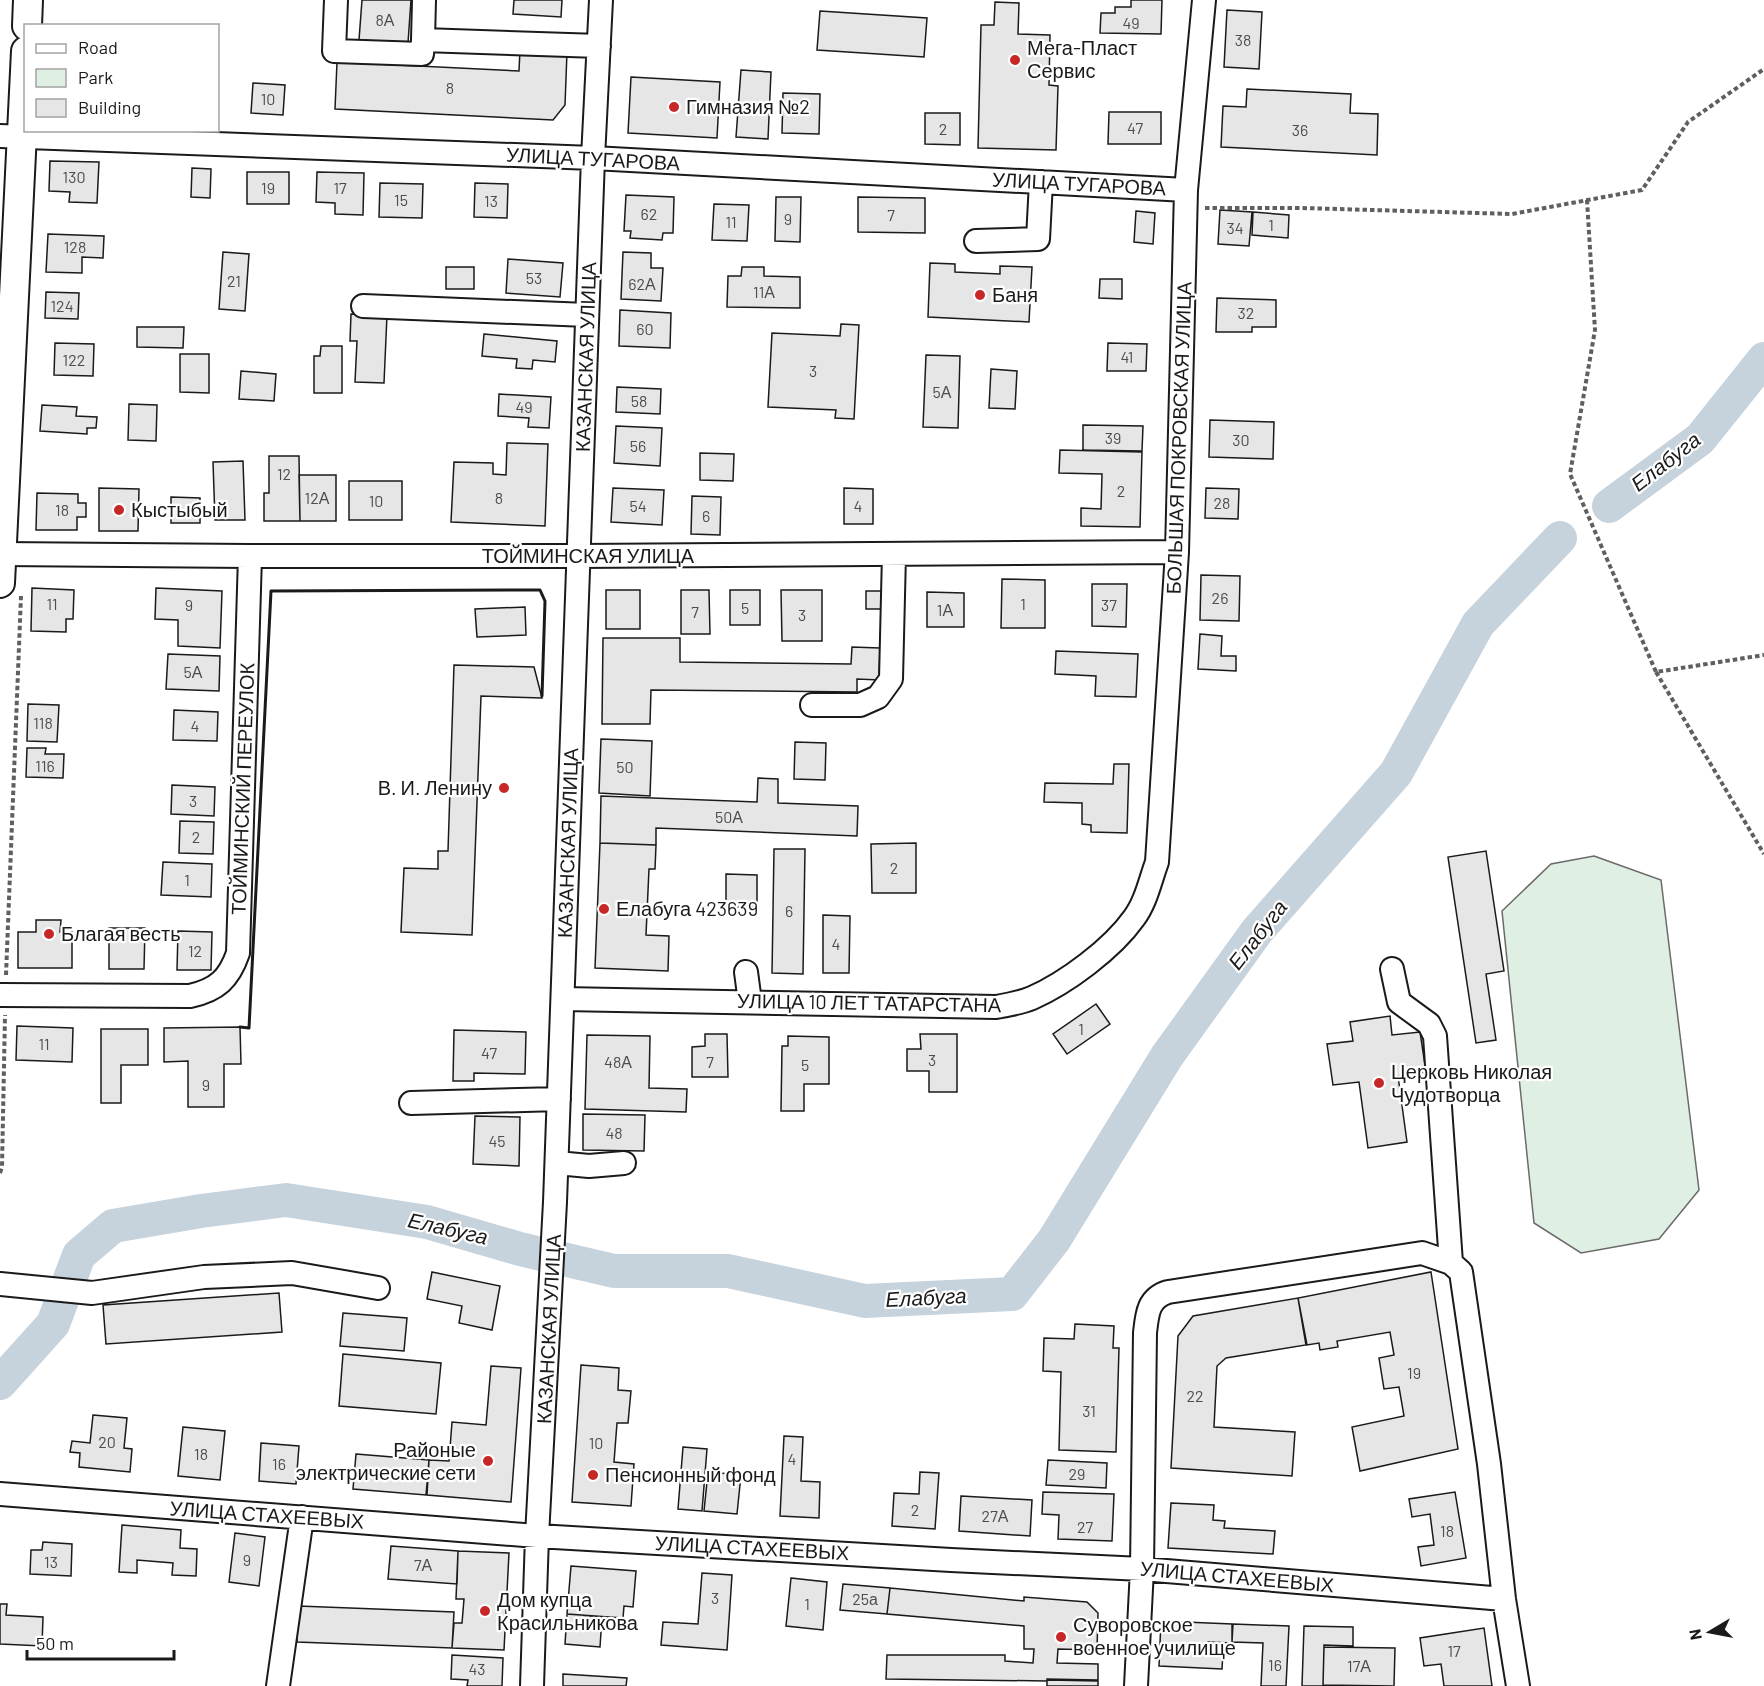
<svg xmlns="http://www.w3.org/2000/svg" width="1764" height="1686" font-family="Barlow,sans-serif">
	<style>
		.green { fill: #e0efe3; stroke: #6a6a6a; stroke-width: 1.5 }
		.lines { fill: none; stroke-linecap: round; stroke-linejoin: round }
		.river { stroke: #c6d2dc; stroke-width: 34 }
		.building { fill: #e6e6e6; stroke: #1a1a1a; stroke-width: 1.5 }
		.minor-casing { stroke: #1a1a1a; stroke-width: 26 }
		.major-casing { stroke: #1a1a1a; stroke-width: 32 }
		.path { stroke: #5f5f5f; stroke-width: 4; stroke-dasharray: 4.5 3; stroke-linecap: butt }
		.minor { stroke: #fff; stroke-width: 22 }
		.major { stroke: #fff; stroke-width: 28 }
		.wall { stroke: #1a1a1a; stroke-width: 3 }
		.poi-dot { fill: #c62828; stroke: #fff; stroke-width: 2 }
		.labels { text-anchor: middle; stroke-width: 4.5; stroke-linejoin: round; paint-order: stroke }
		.number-label { font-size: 16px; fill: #4d4d4d }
		.poi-label { font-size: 20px; fill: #1a1a1a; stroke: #fff; text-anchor: start }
		.street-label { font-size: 20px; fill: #1a1a1a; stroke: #fff }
		.water-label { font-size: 21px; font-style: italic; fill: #1a1a1a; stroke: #fff }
	</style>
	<rect width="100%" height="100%" fill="#fff"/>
	<path class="green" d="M1594 856 1661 880 1699 1190 1659 1239 1581 1253 1534 1223 1502 911 1551 864Z"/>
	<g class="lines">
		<path class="river" d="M1609 506 1700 439 1764 359
			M0 1383 53 1324 79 1255 113 1226 201 1211 286 1200 427 1222 520 1249 614 1271H728L865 1301 1012 1294 1054 1240 1167 1056 1257 931 1396 773 1478 624 1560 538"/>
	</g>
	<path class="building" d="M362 0H411L408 43 359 40Z
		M514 0H562L561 17 513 14Z
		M1131 0H1162L1161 34 1100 33 1101 13H1115V7H1131Z
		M995 2 1019 3 1018 34 1050 35 1049 85 1058 86 1056 150 978 148 981 25H994Z
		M1227 10 1262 12 1259 69 1224 67Z
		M820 11 927 18 924 57 817 50Z
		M520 50 567 52 565 105 553 120 335 109 337 62 519 71Z
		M741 70 771 72 768 139 736 137Z
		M631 77 720 82 717 138 628 133Z
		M253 83 285 85 283 115 251 113Z
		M1247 89 1351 94 1350 113 1378 114 1377 155 1221 147 1223 106 1246 107Z
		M783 93 820 94 819 134 782 133Z
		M1109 112H1161V144H1108Z
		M925 113H960V145L925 144Z
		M50 161 99 162 97 203 69 202 70 192 49 191Z
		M192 168 211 169 210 198 191 197Z
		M247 172H289V204H247Z
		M317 172 364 173 363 215 335 214V203L316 202Z
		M380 183 423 184 422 218 379 217Z
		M475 183 508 184 507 218 474 217Z
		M626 195 674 197 673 233H663L662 240 630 238 631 231H624Z
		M776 197H801L800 242 775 241Z
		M858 197 925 198V233L858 232Z
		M714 204 749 205 747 241 712 240Z
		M1220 210 1252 212 1249 246 1218 244Z
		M1136 211 1155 213 1153 244 1134 242Z
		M1253 212 1289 215 1288 238 1252 235Z
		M48 234 104 236 103 258 82 257V273L46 272Z
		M223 252 249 254 245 311 219 309Z
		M623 252 651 253V268H663L661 301 621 299Z
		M508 259 563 263 560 297 506 293Z
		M930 263 955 264V272L1000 274V266L1032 267 1029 322 928 317Z
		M446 267H474V289H446Z
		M742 267H764V276L800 277V308L727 307 728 276H741Z
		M1100 279H1122V299L1099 298Z
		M46 292 79 293 78 319 45 318Z
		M1217 298 1276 300V327H1252V332H1216Z
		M620 310 671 313 670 348 619 346Z
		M351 314 387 315 384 383 355 382 357 341H350Z
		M841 324 859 325 854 419 835 418 836 410 768 407 772 333 840 336Z
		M137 327H184L183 348 137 347Z
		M484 334 557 341 555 362 533 360 532 369 516 368 517 359 482 356Z
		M55 343 94 344 93 376 54 375Z
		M1108 343 1147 344 1146 371H1107Z
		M321 346H342V393H314V356H320Z
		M180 354H209V393L180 392Z
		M926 355 960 356 958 428 923 427Z
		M991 369 1017 371 1015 409 989 408Z
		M241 371 276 374 274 401 239 399Z
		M617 387 661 389 660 414 616 412Z
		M499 394 551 397 549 428 528 427 529 418 498 416Z
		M129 404 157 405 156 441 128 440Z
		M42 405 77 407 76 416 97 417 96 428H87V434L40 431Z
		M1210 420 1274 422 1273 459 1209 457Z
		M1083 425 1143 426 1142 451 1083 450Z
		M616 426 662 428 660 466 614 463Z
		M507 443 548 444 545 526 451 522 454 462 493 463V474L506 475Z
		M1060 450 1142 452 1140 527 1081 526V508L1101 509 1102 474 1059 473Z
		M700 453 734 454 733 481 700 480Z
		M269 456H299L300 521H264V493H269Z
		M243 461 245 520H215L213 462Z
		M299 475H336V521H300Z
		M349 481H402V520H349Z
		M99 488 139 489 138 531H99Z
		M613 488 664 490 662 525 611 522Z
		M844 488 873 489V524H844Z
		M1206 488 1239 489 1238 519 1205 518Z
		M37 493 78 494V503H86V517H77V530H36Z
		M692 496 721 497 720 535 691 534Z
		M171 497 200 498V523H171Z
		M1201 575 1240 576 1239 621 1200 620Z
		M1002 579 1045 580V628H1001Z
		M1092 584H1127L1126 627 1092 626Z
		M32 588 74 590 73 619H66V632L31 631Z
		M156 588 222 591 220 648 178 646V620L155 619Z
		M606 590H640V629H606Z
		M681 590H709L710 634H681Z
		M730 590H760V625H730Z
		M781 590H822V641H782Z
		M866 591H883V609H866Z
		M927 592 964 593V627H927Z
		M525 607 526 635 477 637 475 609Z
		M1200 634 1222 636 1221 656H1236V671L1198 669Z
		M603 638H680V662L851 664 852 647 880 648 879 680 857 679V692L651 690 650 724H602Z
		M1056 651 1138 654 1136 697 1095 696 1096 676 1055 674Z
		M168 654 220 656 219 691 166 689Z
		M454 665 534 667 542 698 481 696 472 935 401 932 404 868 438 869V851H448Z
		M28 704 59 705 57 742 27 741Z
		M174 710 218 712 217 741 173 740Z
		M601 739 652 741 650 796 599 793Z
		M795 742 826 743 825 780 794 779Z
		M27 748H46L45 754H64L63 778 26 777Z
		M1114 764H1129L1127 833 1091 832V825L1082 824V803L1044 802 1045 783 1113 784Z
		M758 778 778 779V803L858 806 857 836 656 828V845L600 843 601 796 757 802Z
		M172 785 215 787 214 816 171 814Z
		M180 821 214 822 213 854 179 853Z
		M600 843 656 845 655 869H649L646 935 669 936 668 971 595 968Z
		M916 843V893H872L871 844Z
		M774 849H805L803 974 772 973Z
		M1486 851 1504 971 1486 974 1496 1040 1476 1043 1448 857Z
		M163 862 212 864 211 897 161 895Z
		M726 874 757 875V907H726Z
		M823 915 850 916 849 973H823Z
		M36 920H61L60 932H72V968H18V932H36Z
		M109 928H145L144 969H109Z
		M178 931 212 932 211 970H177Z
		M1096 1004 1110 1024 1067 1054 1053 1034Z
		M1390 1016 1392 1035 1420 1032 1426 1072 1398 1076 1407 1142 1368 1148 1359 1082 1333 1085 1327 1044 1353 1041 1350 1022Z
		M17 1026 73 1028 72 1062 16 1060Z
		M240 1027 241 1064H224V1107H188V1061L164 1062V1028Z
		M101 1029H148V1065H121V1103H101Z
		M454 1030 526 1032 525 1074 474 1073V1081H453Z
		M705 1034H727L728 1077H692V1047L705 1046Z
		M920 1034H957V1092H929V1071H907V1049H921Z
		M587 1035 650 1036 649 1088 687 1089 686 1112 585 1109Z
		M788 1036 829 1037V1084H804V1111H781L782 1046H788Z
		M583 1114 645 1115 644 1151 583 1150Z
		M475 1116 520 1117 519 1166 473 1164Z
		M432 1272 500 1286 492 1330 459 1323 462 1306 427 1299Z
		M1431 1272 1458 1449 1360 1471 1352 1427 1404 1416 1399 1387 1384 1389 1379 1358 1394 1355 1390 1332 1337 1341 1338 1347 1320 1350 1319 1343 1307 1345 1298 1298Z
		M279 1293 282 1332 106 1344 103 1305Z
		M1298 1298 1306 1345 1226 1358 1217 1366 1214 1427 1295 1432 1292 1476 1171 1468 1178 1336 1193 1316Z
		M343 1313 407 1318 404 1351 340 1346Z
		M1075 1324 1114 1326 1113 1348H1119L1116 1452 1059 1450 1061 1372 1043 1371 1044 1338 1074 1339Z
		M343 1354 441 1363 436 1414 339 1406Z
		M581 1365 619 1368 618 1390 631 1391 628 1423H617L614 1462 634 1464 631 1506 572 1502Z
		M491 1366 521 1368 511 1502 427 1495 429 1460 449 1461 452 1422 486 1425Z
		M93 1415 127 1418 124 1448 132 1449 130 1472 79 1467 80 1453 70 1452 72 1441 90 1443Z
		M183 1427 225 1431 220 1480 178 1476Z
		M784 1436 803 1437 801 1481 820 1482 819 1518 780 1516Z
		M261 1443 299 1446 296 1484 259 1481Z
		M683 1447 707 1449 702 1511 678 1509Z
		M356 1454 429 1460 426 1495 353 1489Z
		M1048 1460 1107 1463 1106 1488 1046 1485Z
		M708 1472 741 1475 737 1514 704 1511Z
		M920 1472 939 1473 935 1529 892 1526 894 1493 919 1494Z
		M1043 1492 1114 1494 1112 1541 1058 1539 1059 1515 1042 1514Z
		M1455 1492 1466 1558 1421 1566 1418 1547 1434 1545 1430 1514 1412 1517 1409 1499Z
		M961 1496 1032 1500 1030 1536 959 1531Z
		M1171 1503 1214 1505 1213 1520 1225 1521 1224 1528 1275 1531 1273 1554 1168 1548Z
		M122 1525 181 1530 180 1548 197 1549 196 1576 172 1575 173 1563 137 1560V1573L119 1572Z
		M235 1533 265 1537 259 1586 229 1582Z
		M43 1542 72 1544 71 1576 30 1574 31 1550H42Z
		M391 1546 458 1551 457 1584 388 1579Z
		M458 1551 509 1553 504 1650 452 1648 454 1623H462L464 1599H456Z
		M571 1566 636 1571 633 1607 624 1606 623 1618 567 1614Z
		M702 1573 732 1575 727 1650 661 1645 663 1622 698 1624Z
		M791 1578 827 1582 823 1630 786 1626Z
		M843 1584 890 1588 887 1614 840 1610Z
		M890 1588 1024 1601V1597L1087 1602 1098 1613 1097 1650 1058 1649 1057 1663 1098 1664V1680L1047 1679V1681L886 1679 887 1655H1005V1661L1033 1663 1034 1649H1024V1626L887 1614Z
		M0 1604H7L6 1615 43 1617 42 1646 0 1644Z
		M298 1606 454 1612 452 1648 297 1642Z
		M567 1614 602 1617 600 1647 565 1644Z
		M1161 1621 1232 1624V1643L1208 1642 1207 1651 1223 1652 1222 1669 1159 1666Z
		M1233 1624 1289 1626 1286 1686H1261L1263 1643 1232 1642Z
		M1304 1626 1353 1627V1646L1324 1645 1323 1686H1302Z
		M1484 1628 1492 1686H1444L1441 1664 1424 1666 1420 1638Z
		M1324 1647 1395 1648 1394 1686 1323 1685Z
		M452 1655 503 1658 502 1686H467L468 1680 451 1679Z
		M563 1674 627 1678 626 1686H563Z
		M1047 1680 1098 1681V1686H1047Z"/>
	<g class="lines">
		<g class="minor-casing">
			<path id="minor" d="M336 0 334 51 422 54 423 40
				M424 0 423 40 599 46
				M0 136 593 158 1186 190
				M976 241 1038 239 1041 182
				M363 306 587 315
				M0 554 250 556H578L1177 552
				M812 705H860L878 697 891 679 894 554
				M1392 969 1399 1002 1429 1024 1435 1036 1451 1263
				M746 972 750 1002
				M0 995 190 996C217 990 229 979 238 953L250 556
				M563 999 996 1007C1008 1005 1020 1003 1032 998 1066 983 1112 949 1134 918 1146 902 1150 881 1157 862L1177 552 1186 190 1204 0
				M411 1103 559 1099
				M557 1163 589 1166 624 1163
				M0 1284 92 1293 204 1277 292 1273 378 1288
				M0 1494 537 1536 951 1560 1142 1569 1504 1599
				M278 1686 302 1517
				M532 1686 537 1536 555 1202 593 158 601 0
				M1136 1686 1142 1569 1145 1333C1147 1314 1148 1298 1168 1292L1422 1253 1451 1263 1461 1272 1489 1464 1504 1599 1518 1686"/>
		</g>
		<g class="major-casing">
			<path id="major" d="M27 26 28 0
				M0 583 26 51"/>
		</g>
		<path class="path" d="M1587 200 1595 330 1570 474 1656 672 1764 655
			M1205 208H1302L1512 214 1642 190 1688 122 1764 69
			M1656 672 1764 854
			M6 975 21 596
			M0 1173 2 1167 5 1015"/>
		<use href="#minor" class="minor"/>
		<use href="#major" class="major"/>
		<path class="wall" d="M240 1027 249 1028 271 591 540 590 545 601 542 696"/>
	</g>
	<g class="poi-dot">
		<circle cx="1015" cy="60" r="6"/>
		<circle cx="674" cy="107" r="6"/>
		<circle cx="980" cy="295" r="6"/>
		<circle cx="119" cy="510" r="6"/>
		<circle cx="504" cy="788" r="6"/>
		<circle cx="604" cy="909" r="6"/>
		<circle cx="49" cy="934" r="6"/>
		<circle cx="1379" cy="1083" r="6"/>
		<circle cx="488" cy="1461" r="6"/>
		<circle cx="593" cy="1475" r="6"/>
		<circle cx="485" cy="1611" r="6"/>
		<circle cx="1061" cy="1637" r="6"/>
	</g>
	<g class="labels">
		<g class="number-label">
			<text x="385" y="26">8А</text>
			<text x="1131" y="29">49</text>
			<text x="1243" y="46">38</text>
			<text x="450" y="94">8</text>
			<text x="268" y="105">10</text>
			<text x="1135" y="134">47</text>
			<text x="943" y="135">2</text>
			<text x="1300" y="136">36</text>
			<text x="74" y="183">130</text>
			<text x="268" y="194">19</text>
			<text x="340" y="194">17</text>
			<text x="401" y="206">15</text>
			<text x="491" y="207">13</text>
			<text x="649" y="220">62</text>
			<text x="891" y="221">7</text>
			<text x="788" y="225">9</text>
			<text x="731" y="228">11</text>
			<text x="1271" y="231">1</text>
			<text x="1235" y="234">34</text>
			<text x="75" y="253">128</text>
			<text x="534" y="284">53</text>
			<text x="234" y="287">21</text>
			<text x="642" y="290">62А</text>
			<text x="764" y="298">11А</text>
			<text x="62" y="312">124</text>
			<text x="1246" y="319">32</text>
			<text x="645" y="335">60</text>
			<text x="1127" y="363">41</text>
			<text x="74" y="366">122</text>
			<text x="813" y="377">3</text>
			<text x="942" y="398">5А</text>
			<text x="639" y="407">58</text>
			<text x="524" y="413">49</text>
			<text x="1113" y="444">39</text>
			<text x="1241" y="446">30</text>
			<text x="638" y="452">56</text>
			<text x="284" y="480">12</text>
			<text x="1121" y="497">2</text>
			<text x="317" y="504">12А</text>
			<text x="499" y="504">8</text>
			<text x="376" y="507">10</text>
			<text x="1222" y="509">28</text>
			<text x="638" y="512">54</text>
			<text x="858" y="512">4</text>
			<text x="62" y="516">18</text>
			<text x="706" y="522">6</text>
			<text x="1220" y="604">26</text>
			<text x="52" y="610">11</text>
			<text x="1023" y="610">1</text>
			<text x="189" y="611">9</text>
			<text x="1109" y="611">37</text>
			<text x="745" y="614">5</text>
			<text x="945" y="616">1А</text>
			<text x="695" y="618">7</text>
			<text x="802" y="621">3</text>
			<text x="193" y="678">5А</text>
			<text x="43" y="729">118</text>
			<text x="195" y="732">4</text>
			<text x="45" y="772">116</text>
			<text x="625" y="773">50</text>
			<text x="193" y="807">3</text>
			<text x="729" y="823">50А</text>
			<text x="196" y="843">2</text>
			<text x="894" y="874">2</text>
			<text x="187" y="886">1</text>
			<text x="789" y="917">6</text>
			<text x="836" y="950">4</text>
			<text x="195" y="957">12</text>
			<text x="1081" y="1035">1</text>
			<text x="44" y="1050">11</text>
			<text x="489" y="1059">47</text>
			<text x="932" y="1066">3</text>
			<text x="618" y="1068">48А</text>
			<text x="710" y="1068">7</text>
			<text x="805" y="1071">5</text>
			<text x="206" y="1091">9</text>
			<text x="614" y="1139">48</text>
			<text x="497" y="1147">45</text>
			<text x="1414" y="1379">19</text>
			<text x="1195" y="1402">22</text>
			<text x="1089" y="1417">31</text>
			<text x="107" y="1448">20</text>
			<text x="596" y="1449">10</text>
			<text x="201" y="1460">18</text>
			<text x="792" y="1465">4</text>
			<text x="279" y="1470">16</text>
			<text x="1077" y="1480">29</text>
			<text x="915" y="1516">2</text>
			<text x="995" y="1522">27А</text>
			<text x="1085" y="1533">27</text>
			<text x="1447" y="1537">18</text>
			<text x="247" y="1566">9</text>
			<text x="51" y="1568">13</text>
			<text x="423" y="1571">7А</text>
			<text x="715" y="1604">3</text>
			<text x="865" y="1605">25а</text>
			<text x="807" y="1610">1</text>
			<text x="1454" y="1657">17</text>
			<text x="1275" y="1671">16</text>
			<text x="1359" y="1672">17А</text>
			<text x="477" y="1675">43</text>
		</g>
		<g class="poi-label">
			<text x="1027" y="55">Мега-Пласт<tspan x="1027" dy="23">Сервис</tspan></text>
			<text x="686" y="114">Гимназия №2</text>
			<text x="992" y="302">Баня</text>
			<text x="131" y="517">Кыстыбый</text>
			<text x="492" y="795" text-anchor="end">В. И. Ленину</text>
			<text x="616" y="916">Елабуга 423639</text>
			<text x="61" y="941">Благая весть</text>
			<text x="1391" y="1079">Церковь Николая<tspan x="1391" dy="23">Чудотворца</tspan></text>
			<text x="476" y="1457" text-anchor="end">Районые<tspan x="476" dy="23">электрические сети</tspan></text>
			<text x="605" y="1482">Пенсионный фонд</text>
			<text x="497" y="1607">Дом купца<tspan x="497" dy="23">Красильникова</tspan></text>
			<text x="1073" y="1632">Суворовское<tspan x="1073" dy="23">военное училище</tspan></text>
		</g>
		<g class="street-label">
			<text transform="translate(593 159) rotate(3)" y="7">УЛИЦА ТУГАРОВА</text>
			<text transform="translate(1079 184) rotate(3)" y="7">УЛИЦА ТУГАРОВА</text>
			<text transform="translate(586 357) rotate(-88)" y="7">КАЗАНСКАЯ УЛИЦА</text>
			<text transform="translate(1179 438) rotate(-88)" y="7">БОЛЬШАЯ ПОКРОВСКАЯ УЛИЦА</text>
			<text x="588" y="563">ТОЙМИНСКАЯ УЛИЦА</text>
			<text transform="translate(243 789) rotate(-88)" y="7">ТОЙМИНСКИЙ ПЕРЕУЛОК</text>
			<text transform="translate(568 843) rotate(-88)" y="7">КАЗАНСКАЯ УЛИЦА</text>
			<text transform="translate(869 1003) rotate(1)" y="7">УЛИЦА 10 ЛЕТ ТАТАРСТАНА</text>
			<text transform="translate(549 1329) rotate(-87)" y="7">КАЗАНСКАЯ УЛИЦА</text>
			<text transform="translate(267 1515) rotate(4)" y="7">УЛИЦА СТАХЕЕВЫХ</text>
			<text transform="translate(752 1548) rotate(3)" y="7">УЛИЦА СТАХЕЕВЫХ</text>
			<text transform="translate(1237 1577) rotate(5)" y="7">УЛИЦА СТАХЕЕВЫХ</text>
		</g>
		<g class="water-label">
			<text transform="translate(1666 462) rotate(-38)" y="7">Елабуга</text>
			<text transform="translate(1258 935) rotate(-52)" y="7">Елабуга</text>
			<text transform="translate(448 1229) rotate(13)" y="7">Елабуга</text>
			<text transform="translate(926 1298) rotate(-3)" y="7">Елабуга</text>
		</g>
	</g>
	<rect x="24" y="24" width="195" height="108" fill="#ffffff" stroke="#a3a3a3" stroke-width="1.5"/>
	<rect x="36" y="44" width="30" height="9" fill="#ffffff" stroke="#a3a3a3" stroke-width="1.5"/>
	<text x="78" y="54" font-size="18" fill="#1a1a1a">Road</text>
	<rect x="36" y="69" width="30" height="18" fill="#e0efe3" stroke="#a3a3a3" stroke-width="1.5"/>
	<text x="78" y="84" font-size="18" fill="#1a1a1a">Park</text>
	<rect x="36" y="99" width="30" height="18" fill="#e6e6e6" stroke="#a3a3a3" stroke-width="1.5"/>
	<text x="78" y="114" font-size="18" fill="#1a1a1a">Building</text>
	<g transform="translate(1710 1632) rotate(260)" stroke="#ffffff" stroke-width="4.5" paint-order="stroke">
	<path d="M0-4.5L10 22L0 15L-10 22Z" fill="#1a1a1a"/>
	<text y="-9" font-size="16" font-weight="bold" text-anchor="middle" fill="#1a1a1a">N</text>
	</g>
	<path d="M27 1650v9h147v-9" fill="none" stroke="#1a1a1a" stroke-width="3"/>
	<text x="36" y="1650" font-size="18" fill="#1a1a1a" stroke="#ffffff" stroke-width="4.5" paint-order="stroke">50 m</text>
</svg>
